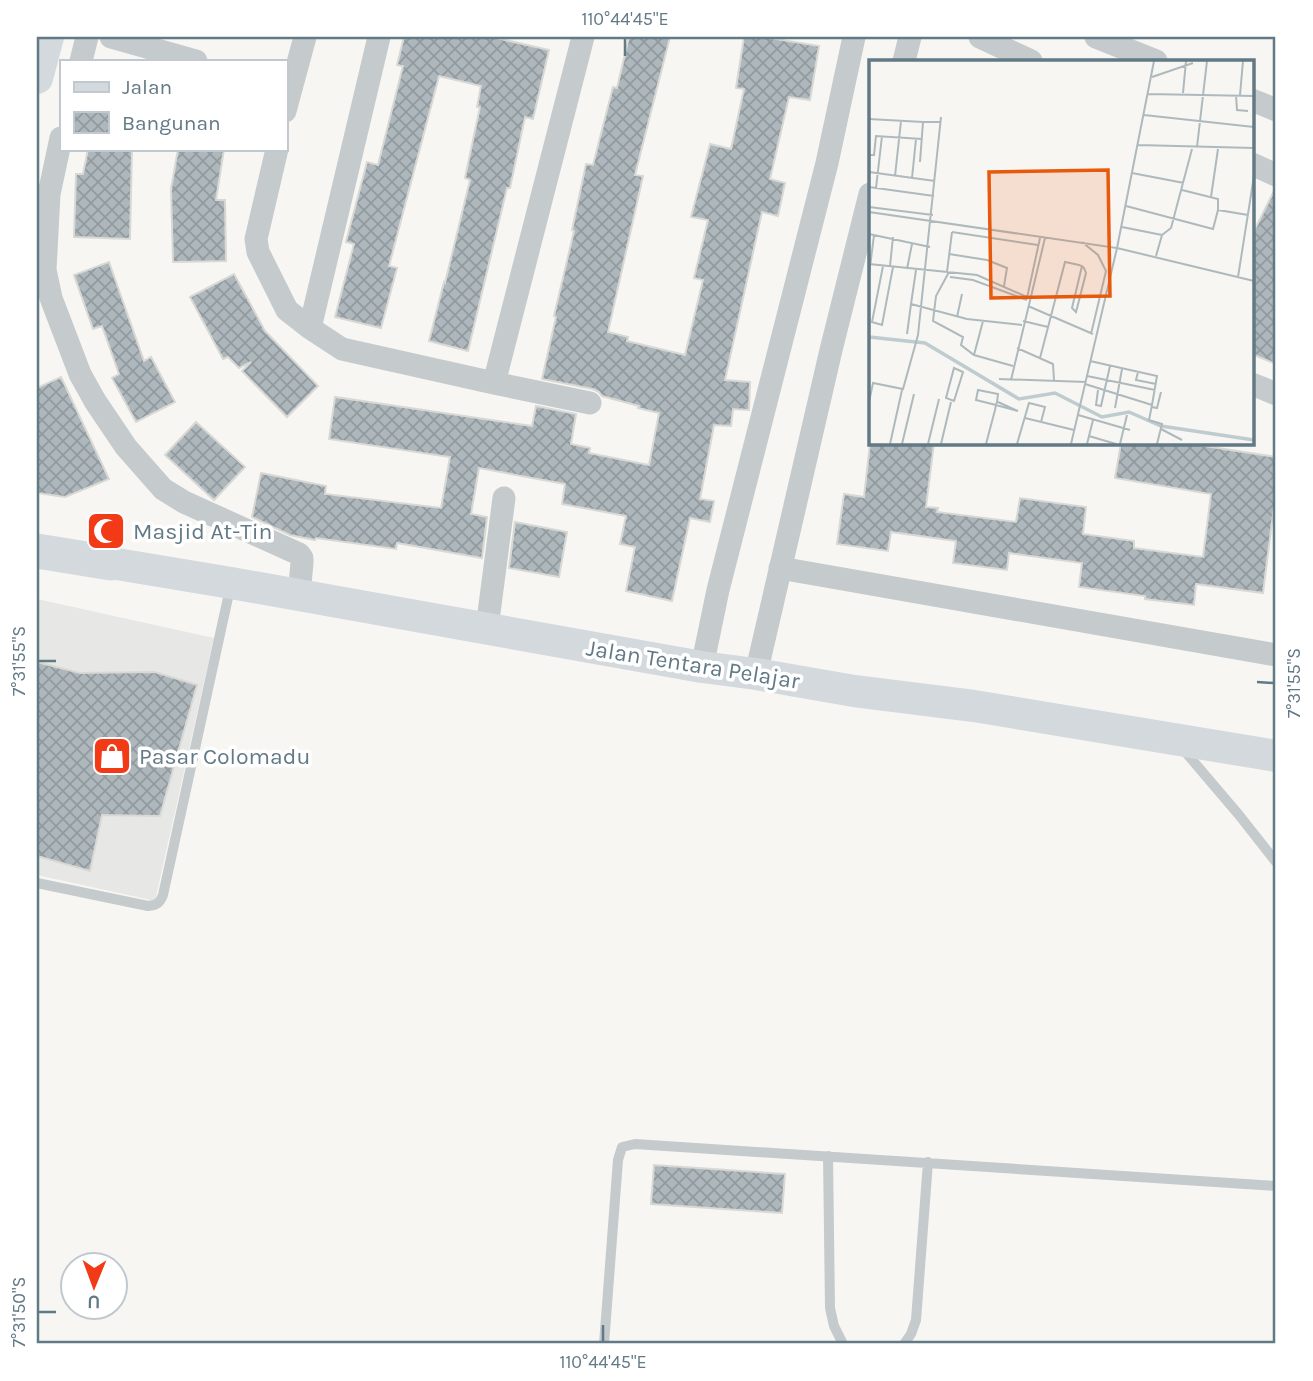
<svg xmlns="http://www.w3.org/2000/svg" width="1313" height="1381" font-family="Karla,sans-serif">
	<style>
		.built { fill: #e7e8e6 }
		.building { fill: url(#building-cross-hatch); stroke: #d8d8d5; stroke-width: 2 }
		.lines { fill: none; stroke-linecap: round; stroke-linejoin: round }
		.lane { stroke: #c5cacc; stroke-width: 10 }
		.street { stroke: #c5cacc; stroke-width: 23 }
		.secondary { stroke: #d3d9dd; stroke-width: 32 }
		.primary { stroke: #d3d9dd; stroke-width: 35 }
		.ticks { fill: none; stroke: #627986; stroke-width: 2.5 }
		.labels { text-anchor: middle; stroke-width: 7; stroke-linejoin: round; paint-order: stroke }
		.poi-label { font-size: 23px; fill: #627986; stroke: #fff; text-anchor: start }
		.street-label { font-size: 23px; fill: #627986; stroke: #fff }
		.inset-river { fill: none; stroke: #beccd0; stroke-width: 3.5 }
		.inset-road { fill: none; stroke: #aeb9bd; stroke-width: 2 }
		.view { fill: #e8590c; fill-opacity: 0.15; stroke: #e8590c; stroke-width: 3.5 }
		.inset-edge { fill: none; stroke: #627986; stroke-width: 3.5 }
		.neatline { fill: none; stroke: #627986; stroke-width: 2.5 }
		.ticks-label { font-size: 18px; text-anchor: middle; fill: #627986 }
	</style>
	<defs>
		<pattern id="building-cross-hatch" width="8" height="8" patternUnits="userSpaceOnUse" patternTransform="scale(1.75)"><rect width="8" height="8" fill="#aeb8bc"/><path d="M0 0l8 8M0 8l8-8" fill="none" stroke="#919a9e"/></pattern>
	</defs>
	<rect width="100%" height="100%" fill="#f7f6f2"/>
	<path class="built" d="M37 599 214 638 155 901 37 875Z"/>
	<path class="building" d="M404 37H492L549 50 533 119 525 117 510 188H507L468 351 429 341 444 282 445 283 470 180 465 178 480 107H477L481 86 439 76 389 266 397 268 381 328 335 317 354 244 346 242 367 162 378 165 403 66 397 65Z
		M629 37H670L635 175 643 176 608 332 628 337 627 341 685 355 703 280 694 278 708 220 691 217 710 144 731 149 744 89 736 88 744 37H764L819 46 810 100 789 97 770 179 785 183 778 216 762 212 725 380 750 382 749 410 733 409 731 426 714 425 700 499 714 501 710 522 690 518 672 601 626 591 635 547 620 544 626 516 562 504 565 484 479 468 471 514 487 517 482 558 397 543 396 549 316 538 315 540 290 535 252 517 261 473 326 486 325 494 441 508 450 457 329 439 335 397 532 426 536 406 576 414 571 444 590 448 589 453 649 465 659 413 638 408 639 406 602 396 599 392 593 389 542 379 556 317 554 316 574 231 572 230 586 164 593 165 613 87 617 88Z
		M88 149H132L130 239 74 237 76 174H83Z
		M178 149H224L216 200H225L226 261 173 262 171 189Z
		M1275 189H1276V364L1252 354V235Z
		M109 262 144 361 151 357 175 402 136 422 112 378 119 374 102 326 93 329 74 275Z
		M234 274 265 331 318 386 287 417 242 371 251 362 239 368 228 357 223 359 190 297Z
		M61 377 109 479 65 497 37 493V388Z
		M196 422 245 467 214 500 165 455Z
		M870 443H934L926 507 938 508 937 512 1016 522 1020 498 1086 507 1083 534 1134 541V548L1203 557 1211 494 1115 478 1121 443H1199L1198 445 1276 457V506H1274L1263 593 1196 584 1194 605 1145 599V596L1079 587 1082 563 1009 553 1007 570 953 563 956 541 891 532 888 551 837 544 844 494 864 497Z
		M515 522 567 532 559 577 509 568Z
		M37 662 80 673 155 672 197 685 160 816 102 815 90 871 37 856Z
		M654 1165 785 1174 782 1213 651 1204Z"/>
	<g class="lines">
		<path class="lane" d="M1182 748 1239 815 1276 862
			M37 883 148 906C157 905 160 903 163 895L231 584
			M828 1156 830 1308 834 1326 843 1344
			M604 1344 618 1160 622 1147 635 1144 1276 1186
			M904 1344 911 1334 916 1320 928 1162"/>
		<path class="street" d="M111 37 196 61
			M980 37 1031 61
			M1096 37 1156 61
			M81 61 87 37
			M904 61 910 37
			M1252 100 1276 110
			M285 111 305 37
			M61 138 49 194 45 270 51 298 80 374 95 401 126 447 163 489 184 502 299 554 302 558V563L299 595
			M277 149 256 239 258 252 287 310 310 328 342 349 494 383 583 37
			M1252 164 1276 175
			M310 328 379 37
			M494 383 590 403
			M1252 384 1276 394
			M780 568 1276 655
			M487 628 504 498
			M702 667 718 590 827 163 854 37
			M756 674 831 350 870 194"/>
		<path class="secondary" d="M37 78 48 37
			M111 563 231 583 702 667 756 674 854 691 974 706 1276 756"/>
		<path class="primary" d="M37 551 111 563"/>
	</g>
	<path class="ticks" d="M625 56V38M38 661H56M1257 682 1274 683M38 1312H56M603 1342V1325"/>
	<defs>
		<g id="mosque-square" transform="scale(2.0125)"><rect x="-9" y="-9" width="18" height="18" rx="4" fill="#f33a16" stroke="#fff"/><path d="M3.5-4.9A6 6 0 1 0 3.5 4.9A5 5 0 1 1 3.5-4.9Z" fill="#fff"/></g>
		<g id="shop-square" transform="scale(2.0125)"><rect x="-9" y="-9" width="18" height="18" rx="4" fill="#f33a16" stroke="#fff"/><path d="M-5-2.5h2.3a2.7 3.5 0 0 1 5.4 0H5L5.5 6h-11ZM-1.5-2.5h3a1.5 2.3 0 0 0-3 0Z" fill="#fff"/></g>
	</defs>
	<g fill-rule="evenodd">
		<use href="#mosque-square" x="106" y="531"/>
		<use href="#shop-square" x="112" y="756"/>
	</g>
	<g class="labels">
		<g class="poi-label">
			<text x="133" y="539">Masjid At-Tin</text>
			<text x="139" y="764">Pasar Colomadu</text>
		</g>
		<g class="street-label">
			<text transform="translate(693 664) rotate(9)" y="8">Jalan Tentara Pelajar</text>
		</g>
	</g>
	<g transform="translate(869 60)">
		<rect width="385" height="385" fill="#f7f6f2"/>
		<path class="inset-river" d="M0 277 56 283 150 339 186 333 233 357 260 352 292 366 385 380"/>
		<path class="inset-road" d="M283 17 324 3M314 33 317 1M279 34 385 36M367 35 368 50 379 51M371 35 374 1M275 55 385 67M0 59 54 62M269 85 385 88M328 87 338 1M0 95H5L7 76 53 79M51 102 54 62H71M0 112 66 121M263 113 315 123M26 116 32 61M43 118 47 79M0 127 65 136M7 128 13 76M313 130 349 139V150M342 137 349 89M257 146 344 169 349 150 379 155M0 147 64 155M0 152 248 188 202 384M253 167 293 175M83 172 169 185M0 174 61 187M213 182 229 195 237 211 222 274M248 188 285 1M248 188 385 221M80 194 118 200 138 208 135 226M287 196 293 175 302 168 323 89M0 204 108 215 158 237M14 206 3 262 13 265 24 207M21 206 24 177M38 209 43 184M47 210 42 244 98 259 153 265M78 212 83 172M80 212 67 236 64 261 94 277 92 285 105 295 144 306M0 215 5 175M81 217 104 220 158 240M369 217 385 116M158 238 171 178M159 246 224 274M88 257 93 234M154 261 179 267M38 274 42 244M148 288 184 304 185 320M105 295 114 261M171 298 196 202 210 205 213 206 215 208 217 213 207 252 203 248 213 206M221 301 288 316 283 345M85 308 94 312 85 341 77 338ZM269 312 267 320 287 324M218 316 286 330M130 319 217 322M142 320 176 178M216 324 283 345 280 360 293 364 288 384M229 330 227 345 232 346 241 306M0 342 4 323 34 329 49 275 72 57M129 342 149 351M283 347 288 348 292 332M246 348 253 309M209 355 261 370M156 358 205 370M292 369 313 380M220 376 247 384M21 384 33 330M33 384 45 334M59 384 70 339M72 384 82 342M117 384 126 350 127 345 128 342 129 334 109 330 107 340 127 345 149 351M148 384 160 343 176 347 172 362M218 384 224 360M251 384 258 355"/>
		<path class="view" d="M239 110 241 236 122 238 120 112Z"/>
		<rect width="385" height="385" class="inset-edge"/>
	</g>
	<rect width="1313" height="1381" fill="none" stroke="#ffffff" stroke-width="77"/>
	<rect x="60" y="60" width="228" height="91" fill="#ffffff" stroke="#c0c9cf" stroke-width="2"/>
	<rect x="74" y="82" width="35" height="10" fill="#d3d9dd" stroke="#c0c9cf" stroke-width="2"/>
	<text x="122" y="94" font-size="21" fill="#627986">Jalan</text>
	<rect x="74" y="112" width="35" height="21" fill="url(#building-cross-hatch)" stroke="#c0c9cf" stroke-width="2"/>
	<text x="122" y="130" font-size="21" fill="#627986">Bangunan</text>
	<g transform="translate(94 1286) rotate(181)"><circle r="33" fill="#ffffff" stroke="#c0c9cf" stroke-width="2"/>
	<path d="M0-5L12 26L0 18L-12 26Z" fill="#f33a16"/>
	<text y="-10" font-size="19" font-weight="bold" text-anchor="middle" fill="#627986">U</text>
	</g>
	<rect x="38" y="38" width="1236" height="1304" class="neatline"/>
	<g class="ticks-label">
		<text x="625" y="25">110°44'45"E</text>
		<text transform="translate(19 661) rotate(-90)" y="6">7°31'55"S</text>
		<text transform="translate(1294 683) rotate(-90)" y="6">7°31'55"S</text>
		<text transform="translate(19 1312) rotate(-90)" y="6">7°31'50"S</text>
		<text x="603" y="1368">110°44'45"E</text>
	</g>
</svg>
